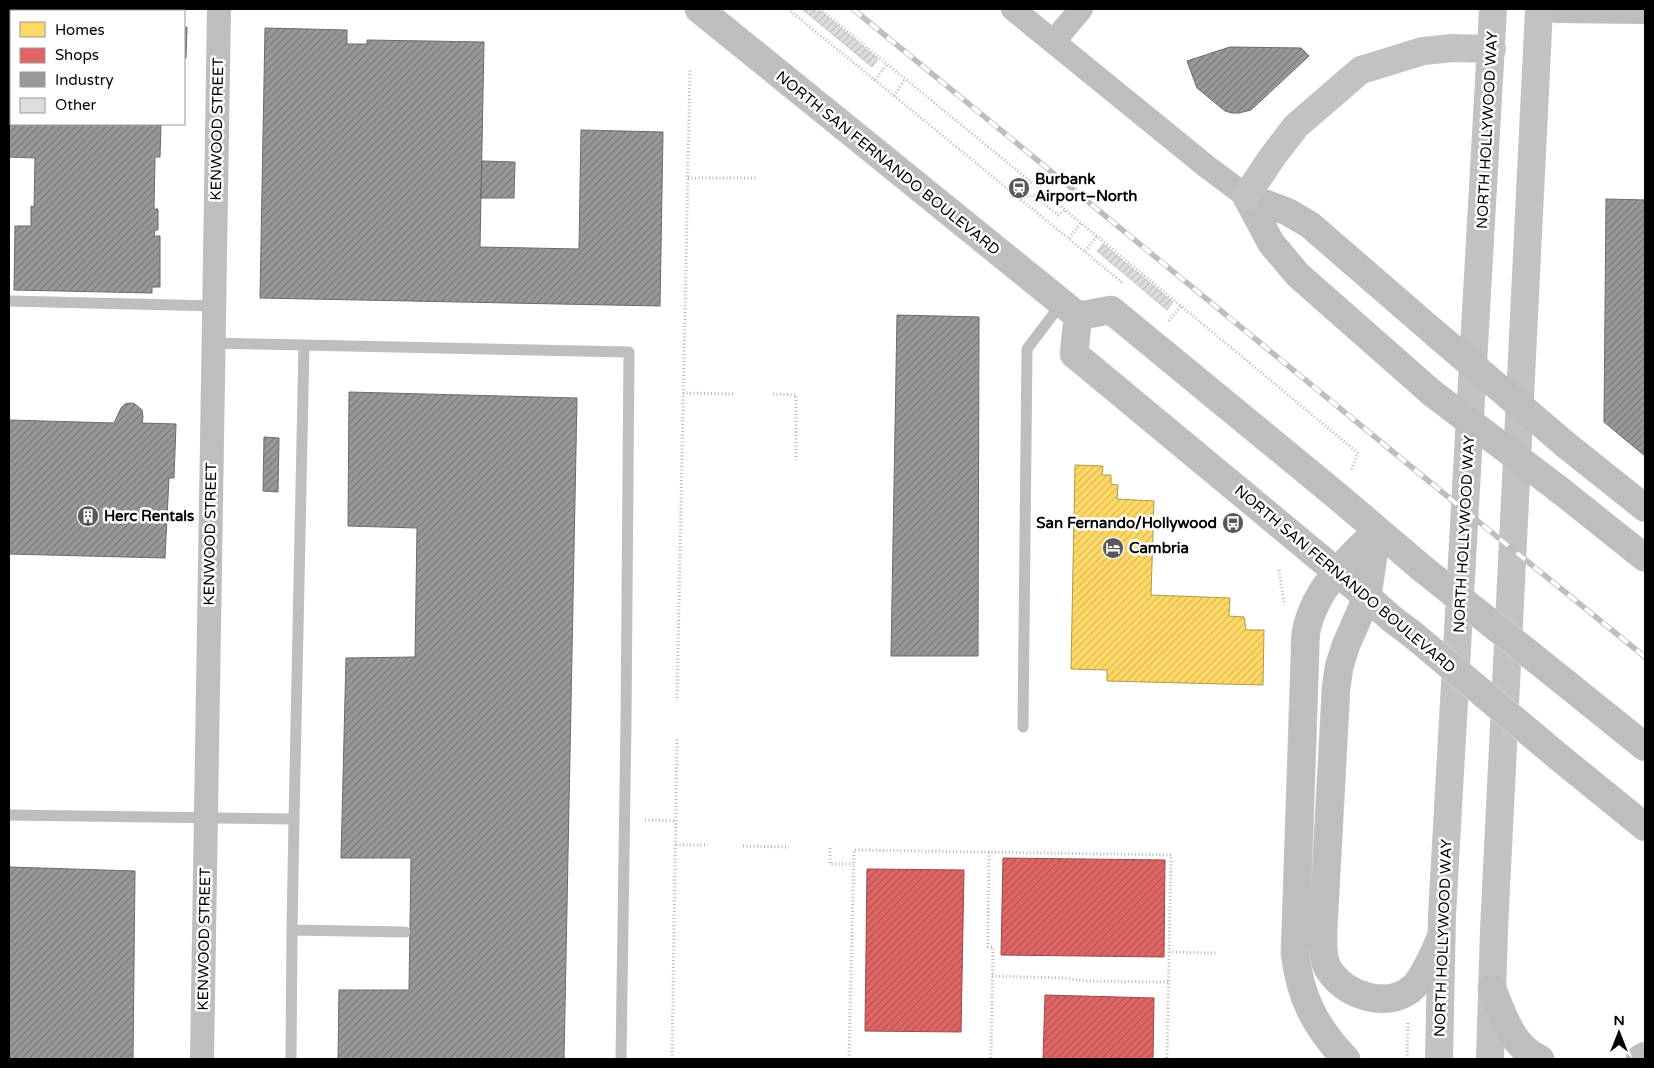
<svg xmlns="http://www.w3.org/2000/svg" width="1654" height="1068" font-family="'Varela Round',sans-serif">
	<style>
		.homes { fill: url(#homes-hatch); stroke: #b29847 }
		.shops { fill: url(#shops-hatch); stroke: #9d4747 }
		.industry { fill: url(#industry-hatch); stroke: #6b6b6b }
		.building { fill: url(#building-hatch); stroke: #c6c6c6 }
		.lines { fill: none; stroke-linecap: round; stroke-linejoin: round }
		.primary-casing { stroke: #dbdbdb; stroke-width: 29 }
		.path { stroke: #b9b9b9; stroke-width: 3; stroke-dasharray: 1 2.5; stroke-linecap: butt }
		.service { stroke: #bebebe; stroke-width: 11 }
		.minor { stroke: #bebebe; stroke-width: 24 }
		.tertiary { stroke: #bebebe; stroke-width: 28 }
		.secondary { stroke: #c2c2c2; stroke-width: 28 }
		.primary { stroke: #bebebe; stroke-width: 28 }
		.rail-casing { stroke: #bebebe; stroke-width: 5.5 }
		.rail { stroke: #fff; stroke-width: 4; stroke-dasharray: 11; stroke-linecap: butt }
		.primary-bridge-casing { stroke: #dbdbdb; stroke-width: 29; stroke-linecap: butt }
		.tertiary-bridge { stroke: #bebebe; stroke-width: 28 }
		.primary-bridge { stroke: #bebebe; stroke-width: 28 }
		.labels { text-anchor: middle; stroke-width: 5; stroke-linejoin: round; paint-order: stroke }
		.street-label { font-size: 15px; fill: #000; stroke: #fff }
		.poi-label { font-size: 15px; font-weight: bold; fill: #000; stroke: #fff; text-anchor: start }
	</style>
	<defs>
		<pattern id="homes-hatch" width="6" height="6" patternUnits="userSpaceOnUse" patternTransform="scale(1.25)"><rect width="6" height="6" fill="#ffd966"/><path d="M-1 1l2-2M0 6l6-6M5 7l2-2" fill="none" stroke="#d9b857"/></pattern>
		<pattern id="shops-hatch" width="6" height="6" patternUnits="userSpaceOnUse" patternTransform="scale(1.25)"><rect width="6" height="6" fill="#e06666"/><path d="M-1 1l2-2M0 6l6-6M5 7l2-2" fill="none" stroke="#b35252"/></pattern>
		<pattern id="industry-hatch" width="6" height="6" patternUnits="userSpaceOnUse" patternTransform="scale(1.25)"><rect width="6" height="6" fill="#999"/><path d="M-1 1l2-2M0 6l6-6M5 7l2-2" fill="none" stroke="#7a7a7a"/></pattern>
		<pattern id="building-hatch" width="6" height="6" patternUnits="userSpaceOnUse" patternTransform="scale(1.25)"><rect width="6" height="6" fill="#dedede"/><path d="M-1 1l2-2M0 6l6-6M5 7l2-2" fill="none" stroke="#bdbdbd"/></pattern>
	</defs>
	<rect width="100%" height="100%" fill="#fff"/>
	<path class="homes" d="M1075 465 1103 466 1102 475H1111V484L1118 485 1117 499 1154 501 1151 595 1230 598 1229 616 1244 617 1246 630H1264L1263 685 1107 681V670L1071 669Z"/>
	<path class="shops" d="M1003 858 1165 860 1164 957 1001 955Z
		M867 869 964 870 961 1032 865 1031Z
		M1045 995 1154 998 1153 1059H1043Z"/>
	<path class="industry" d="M184 27H187L186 58H184Z
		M265 28 347 30V44H367V40L484 42 480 247 579 249 581 130 663 132 660 306 260 298Z
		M9 30H11V85H9Z
		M1230 47 1301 48 1309 56 1251 110 1239 113H1232L1225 111 1197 88 1187 61Z
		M9 92H11V124H161L160 157H155L154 209H158V230H155L154 236H160V287H152V293L14 290 15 226H31V206L34 207 35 158 9 157Z
		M482 161 515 162 514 198H481Z
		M1606 199 1645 200V456L1604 422Z
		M897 315 979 317 978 656H891Z
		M349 392 577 398 564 1059H338L339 990H409L411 858H341L346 658 415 657 417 528 348 526Z
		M130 403 135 404 142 410 143 417 142 423 176 424 174 478H169L165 558 9 554V420L114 423 121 408 125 404Z
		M264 437 279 438 278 492 263 491Z
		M9 867 135 871 133 1059H9Z"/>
	<path class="building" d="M802 9H818L878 59 872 67Z
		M1103 244 1173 302 1167 310 1097 251Z"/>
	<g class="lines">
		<g class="primary-casing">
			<path id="primary" d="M699 9 1078 316 1111 310 1336 495 1423 569
				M1078 316 1074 354 1367 597 1392 619 1412 634
				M1377 531 1367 597 1346 645 1339 667 1336 689 1323 932C1323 946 1322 962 1331 973 1348 996 1386 1008 1410 990 1423 981 1435 951 1441 937
				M1563 681 1645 747
				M1560 758 1645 827
				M1492 989C1503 1015 1512 1047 1540 1059
				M1346 1059C1315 1027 1300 997 1295 953L1305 654C1305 645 1305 635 1307 627 1317 586 1348 559 1377 531
				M1640 1059 1645 1056"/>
		</g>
		<path class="path" d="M788 9 1124 284
			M820 9 1081 223 1358 453 1351 470
			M875 80 887 64
			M894 96 905 79
			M688 178H758
			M1020 199 1033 195 1058 215 1065 210
			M1069 238 1081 223
			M1085 251 1097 236
			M1169 321 1181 306
			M683 393 733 394
			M773 394 796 395V460
			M1279 570 1284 604
			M677 698 690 69
			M645 820 676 821
			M676 845H708
			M743 846 789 847
			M830 848V864H853
			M989 852 988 947H993L991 1059
			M1169 952 1216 953
			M992 976 1063 978 1086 981 1169 982
			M672 1059 677 739
			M849 1059 854 850 1171 855 1167 1059
			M1407 1059 1408 1022"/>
		<path class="service" d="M9 301 214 306
			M213 343 304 345
			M1023 727 1027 349 1061 304
			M9 815 294 819 304 345 629 352 626 721 621 1059
			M294 819 292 930 405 932
			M291 1059 292 930"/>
		<path class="minor" d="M1013 9 1206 166 1246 196
			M1054 41 1081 9
			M202 1059 219 9"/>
		<path class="tertiary" d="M1557 9 1645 10
			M1246 196 1271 243 1298 275 1432 393
			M1246 196 1288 212 1310 225 1437 335
			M1566 445 1645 508
			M1561 491 1645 558"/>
		<path class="secondary" d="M1246 196 1273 156 1296 126 1361 70 1423 51 1453 48 1492 49
			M1439 1059 1442 915 1493 9
			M1490 1059 1494 930 1539 9"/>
		<use href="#primary" class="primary"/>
		<g class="rail-casing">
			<path id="rail" d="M853 9 1431 483 1645 657"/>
		</g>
		<use href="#rail" class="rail"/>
		<g class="primary-bridge-casing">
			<path id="primary-bridge" d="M1423 569 1563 681
				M1412 634 1560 758"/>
		</g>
		<path class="tertiary-bridge" d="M1437 335 1566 445
			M1432 393 1561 491"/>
		<use href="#primary-bridge" class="primary-bridge"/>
	</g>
	<defs>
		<g id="station-disc" transform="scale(1.125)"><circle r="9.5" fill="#595959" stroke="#fff"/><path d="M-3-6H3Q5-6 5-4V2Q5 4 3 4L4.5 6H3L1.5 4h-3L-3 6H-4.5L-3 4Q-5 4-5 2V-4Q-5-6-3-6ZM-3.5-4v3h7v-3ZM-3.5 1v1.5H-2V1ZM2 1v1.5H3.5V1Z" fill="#fff"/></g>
		<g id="building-disc" transform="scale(1.125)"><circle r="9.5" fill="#595959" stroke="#fff"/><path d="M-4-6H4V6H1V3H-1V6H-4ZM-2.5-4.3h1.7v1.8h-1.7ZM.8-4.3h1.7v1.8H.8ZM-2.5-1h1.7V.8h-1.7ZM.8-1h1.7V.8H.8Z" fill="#fff"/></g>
		<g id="bus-disc" transform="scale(1.125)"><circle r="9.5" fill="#595959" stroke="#fff"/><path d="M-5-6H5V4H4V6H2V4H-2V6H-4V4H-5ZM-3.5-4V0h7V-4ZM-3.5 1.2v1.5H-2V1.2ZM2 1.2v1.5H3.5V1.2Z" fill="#fff"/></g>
		<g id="hotel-disc" transform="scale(1.125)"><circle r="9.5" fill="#595959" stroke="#fff"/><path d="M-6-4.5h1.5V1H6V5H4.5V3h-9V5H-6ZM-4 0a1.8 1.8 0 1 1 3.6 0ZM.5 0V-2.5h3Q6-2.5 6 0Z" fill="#fff"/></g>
	</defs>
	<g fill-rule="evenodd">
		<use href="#station-disc" x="1019" y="188"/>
		<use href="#building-disc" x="88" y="516"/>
		<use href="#bus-disc" x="1233" y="523"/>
		<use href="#hotel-disc" x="1113" y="548"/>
	</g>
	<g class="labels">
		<g class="street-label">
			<text transform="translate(217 129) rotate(-89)" y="5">KENWOOD STREET</text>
			<text transform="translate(1487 130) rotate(-87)" y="5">NORTH HOLLYWOOD WAY</text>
			<text transform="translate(888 163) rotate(39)" y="5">NORTH SAN FERNANDO BOULEVARD</text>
			<text transform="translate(210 534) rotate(-89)" y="5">KENWOOD STREET</text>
			<text transform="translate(1464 534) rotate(-87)" y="5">NORTH HOLLYWOOD WAY</text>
			<text transform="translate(1345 579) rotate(40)" y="5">NORTH SAN FERNANDO BOULEVARD</text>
			<text transform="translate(1443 938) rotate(-88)" y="5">NORTH HOLLYWOOD WAY</text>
			<text transform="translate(204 939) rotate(-89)" y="5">KENWOOD STREET</text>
		</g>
		<g class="poi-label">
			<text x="1035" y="184">Burbank<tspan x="1035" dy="17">Airport–North</tspan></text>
			<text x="104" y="521">Herc Rentals</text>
			<text x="1217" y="528" text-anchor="end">San Fernando/Hollywood</text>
			<text x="1129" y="553">Cambria</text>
		</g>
	</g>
	<rect width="1654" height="1068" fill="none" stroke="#000000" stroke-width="20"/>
	<rect x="10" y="10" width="175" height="115" fill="#ffffff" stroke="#999999"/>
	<rect x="20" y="22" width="25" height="15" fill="#ffd966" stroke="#999999"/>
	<text x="55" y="35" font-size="15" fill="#000000">Homes</text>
	<rect x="20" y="48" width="25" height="15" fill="#e06666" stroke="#999999"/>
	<text x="55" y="60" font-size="15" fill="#000000">Shops</text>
	<rect x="20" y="72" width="25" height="15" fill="#999999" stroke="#999999"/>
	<text x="55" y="85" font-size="15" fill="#000000">Industry</text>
	<rect x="20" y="98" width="25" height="15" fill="#dedede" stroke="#999999"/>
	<text x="55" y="110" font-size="15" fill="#000000">Other</text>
	<g transform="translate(1619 1033)" stroke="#ffffff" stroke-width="4" paint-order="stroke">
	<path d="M0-4L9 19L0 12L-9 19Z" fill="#000000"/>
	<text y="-8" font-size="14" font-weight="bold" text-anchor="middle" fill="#000000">N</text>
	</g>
</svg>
